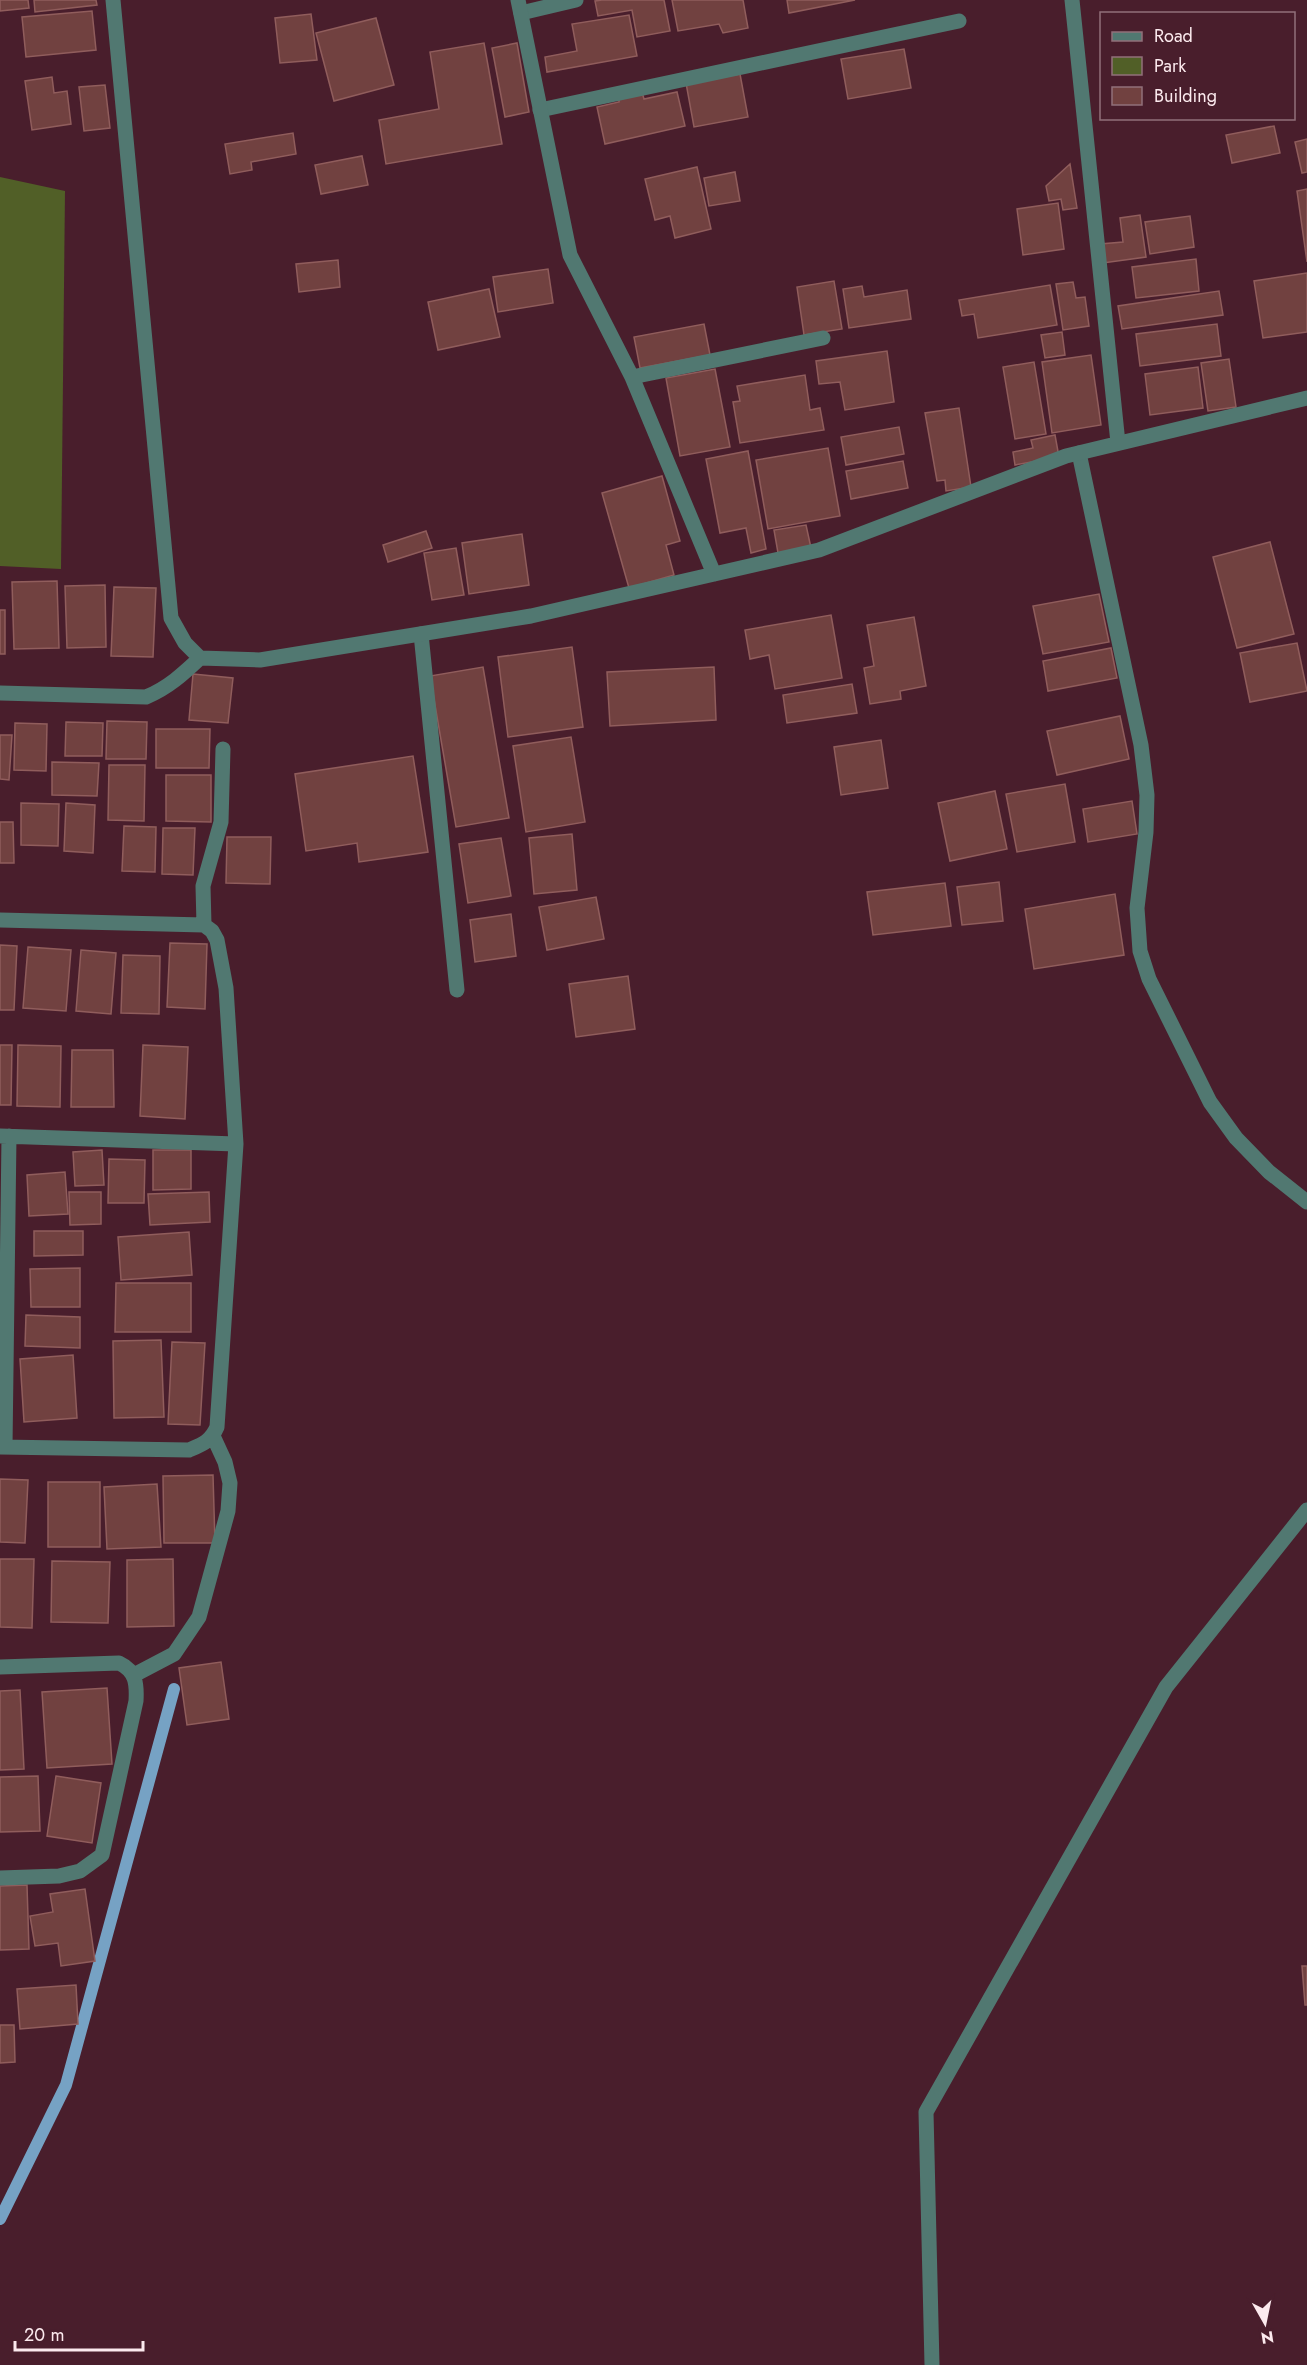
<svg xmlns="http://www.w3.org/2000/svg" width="1307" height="2365" font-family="Jost,sans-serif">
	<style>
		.green { fill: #515f27 }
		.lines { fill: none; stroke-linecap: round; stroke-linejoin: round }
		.stream { stroke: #76a2c4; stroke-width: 12 }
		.building { fill: #714140; stroke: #905d5c; stroke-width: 1.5 }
		.lane { stroke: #517871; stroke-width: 15 }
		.street { stroke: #517871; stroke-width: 15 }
	</style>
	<rect width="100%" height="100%" fill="#491e2c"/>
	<path class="green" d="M0 177 65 191 61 569 0 566Z"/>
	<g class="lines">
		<path class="stream" d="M0 2219 66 2085 174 1689"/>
	</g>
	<path class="building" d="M0 0H28L29 8 0 11Z
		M34 0H96L97 5 35 12Z
		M602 0H664L670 31 637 37 632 10 598 16 595 1Z
		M672 0H743L748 28 723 33 719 24 678 31Z
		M787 0H855L789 13Z
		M92 11 96 50 26 57 22 17Z
		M311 14 317 60 280 63 275 18Z
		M629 15 637 56 547 72 545 57 577 51 572 24Z
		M376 18 394 85 334 101 316 33Z
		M484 43 502 144 386 164 379 120 439 109 430 52Z
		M517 43 529 112 505 117 492 48Z
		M904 49 911 88 848 99 841 59Z
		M740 74 748 117 694 127 686 83Z
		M52 77 54 93 67 91 71 124 32 130 25 81Z
		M105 85 110 128 84 131 79 87Z
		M642 92 644 99 677 92 685 126 605 144 597 107 619 102V97Z
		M1274 126 1280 153 1232 163 1226 135Z
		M293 133 296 154 251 162 252 170 230 174 225 144Z
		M1307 139V172L1302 173 1295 142Z
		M362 156 368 185 321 194 315 165Z
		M1070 164 1077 208 1063 210 1061 199 1049 201 1046 186Z
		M697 167 711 229 675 238 670 216 655 220 645 179Z
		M735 172 740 201 709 206 704 178Z
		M1307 189V262L1297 191Z
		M1058 203 1064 249 1023 255 1017 209Z
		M1140 215 1146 257 1103 263 1100 244 1123 242 1120 218Z
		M1190 216 1194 247 1150 254 1145 222Z
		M1196 259 1199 291 1136 298 1132 267Z
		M338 260 340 287 299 292 296 264Z
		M548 269 553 303 498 312 493 277Z
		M1307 273V332L1263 338 1254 281Z
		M834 281 842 329 804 335 797 287Z
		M1073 282 1076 298 1085 297 1089 326 1063 330 1056 284Z
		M1050 285 1057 325 978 338 974 314 962 316 959 300Z
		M862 286 864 297 907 290 911 319 849 328 843 289Z
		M489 289 500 337 438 350 428 302Z
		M1219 291 1223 315 1122 329 1118 306Z
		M704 324 710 355 640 368 634 337Z
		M1217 324 1221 356 1140 366 1136 334Z
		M1062 332 1065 355 1045 358 1041 335Z
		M887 351 894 402 845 410 840 382 819 384 816 361Z
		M1091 355 1101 425 1052 433 1042 362Z
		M1229 359 1236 407 1208 411 1201 363Z
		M1034 362 1046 434 1015 439 1003 367Z
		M1198 367 1203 408 1150 415 1145 374Z
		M715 369 730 447 680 456 666 378Z
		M805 375 810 410 820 408 824 430 740 443 733 402 740 401 737 386Z
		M959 408 971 487 946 491 945 480 937 481 925 413Z
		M899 427 904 454 846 465 841 437Z
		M1055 435 1059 457 1015 465 1013 452 1033 448 1031 440Z
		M828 448 840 516 768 529 756 460Z
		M748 451 766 549 751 553 746 528 720 533 706 459Z
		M903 461 908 488 851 499 846 471Z
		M662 476 680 541 666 545 674 575 629 588 602 493Z
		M806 525 811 548 778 553 774 530Z
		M426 531 432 548 388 562 383 545Z
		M522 534 529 585 469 594 462 543Z
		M1270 542 1294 634 1237 648 1213 557Z
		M456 548 464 595 432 600 424 553Z
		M57 581 59 648 14 649 12 582Z
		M105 585 106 647 67 648 65 586Z
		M114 587 156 588 153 657 111 656Z
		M1099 594 1109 642 1043 654 1033 606Z
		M0 610H5V654H0Z
		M831 615 842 678 775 689 769 655 750 659 745 630Z
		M914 617 926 686 900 691 901 699 870 704 864 668 874 666 867 625Z
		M1297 643 1307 691 1250 702 1240 653Z
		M572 647 583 727 508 737 498 657Z
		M1111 648 1117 678 1048 691 1043 661Z
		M483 667 509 818 456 827 430 676Z
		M714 667 716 720 610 726 607 672Z
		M193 674 233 678 228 723 189 720Z
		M852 684 857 713 787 723 783 695Z
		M1120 716 1129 759 1057 775 1047 731Z
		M107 721 147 722 146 759H106Z
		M66 722 103 723 102 756H65Z
		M15 723 47 724 46 771 14 770Z
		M156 729H210L209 768H156Z
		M0 735H12L9 780 0 779Z
		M571 737 585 822 526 832 513 746Z
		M881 740 888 788 841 795 834 747Z
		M413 756 428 852 359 862 357 843 306 851 295 774Z
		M52 762 99 763 97 796 52 795Z
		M109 765H145L144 821 108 820Z
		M166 775H211V822L166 821Z
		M1065 784 1075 842 1017 852 1006 794Z
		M995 791 1007 849 950 861 938 803Z
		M1132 801 1137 834 1088 842 1083 809Z
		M21 803 59 804 58 846 21 845Z
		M66 803 95 805 93 853 64 851Z
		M0 822H13L14 863H0Z
		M124 826 156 827 155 872 122 871Z
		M163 828H195L193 875 162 874Z
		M572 834 577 890 534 894 529 838Z
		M227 837H271L270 884 226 883Z
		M501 838 511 896 468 903 459 844Z
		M999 882 1003 921 962 925 957 887Z
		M945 883 951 926 873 935 867 892Z
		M1115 894 1124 955 1034 969 1025 909Z
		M596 897 604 939 547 950 539 907Z
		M511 914 516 956 475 962 470 920Z
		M170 943 207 944 205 1009 167 1007Z
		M0 945 17 946 14 1010H0Z
		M28 947 71 950 66 1011 23 1008Z
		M81 950 116 953 111 1014 76 1011Z
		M123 955 160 956 159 1014 121 1013Z
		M628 976 635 1029 576 1037 569 984Z
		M0 1045H12L11 1105H0Z
		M18 1045 61 1046 60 1107 17 1106Z
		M143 1045 188 1047 185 1119 140 1116Z
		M72 1050H113L114 1107H71Z
		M102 1150 104 1185 75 1186 73 1152Z
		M153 1150H191V1189L153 1190Z
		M109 1159 145 1160 144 1203H108Z
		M65 1172 68 1214 29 1216 27 1175Z
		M69 1192H101V1224L70 1225Z
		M209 1192 210 1222 150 1225 148 1194Z
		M34 1231H83V1255L34 1256Z
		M189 1232 192 1275 121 1280 118 1237Z
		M80 1268V1307H31L30 1269Z
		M116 1283H191V1332H115Z
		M26 1315 80 1317V1348L25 1346Z
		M161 1340 164 1417 114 1418 113 1341Z
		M172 1342 205 1343 200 1425 168 1424Z
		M73 1355 77 1418 24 1422 20 1359Z
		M213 1475 215 1543H164L163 1476Z
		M0 1479 28 1480 25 1543 0 1542Z
		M48 1482H100V1547H48Z
		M157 1484 161 1547 107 1549 104 1487Z
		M0 1559H34L32 1628 0 1627Z
		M173 1559 174 1626 127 1627V1560Z
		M52 1561 110 1562 108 1623 51 1622Z
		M221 1662 229 1719 187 1725 179 1668Z
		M107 1688 112 1764 47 1768 42 1692Z
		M20 1690 24 1769 0 1770V1691Z
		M38 1776 40 1831 0 1832V1777Z
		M56 1776 101 1783 92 1843 47 1836Z
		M27 1885 29 1949 0 1950V1886Z
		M85 1889 95 1961 61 1966 58 1943 35 1946 30 1916 53 1912 50 1894Z
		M1302 1966H1307V2005H1305Z
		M76 1985 78 2024 20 2029 17 1989Z
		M0 2025H14L15 2062 0 2063Z"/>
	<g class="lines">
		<path class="lane" d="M521 13 576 0
			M540 110 959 21
			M1079 453 1141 745 1147 795 1146 832 1137 908 1140 951 1149 979 1210 1102 1236 1138 1269 1172 1307 1202
			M421 634 457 990"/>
		<path class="street" d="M113 0 171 618 185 643 200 658 260 660 531 616 819 550 1066 456 1307 398
			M518 0 570 255 632 377 714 574
			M1072 0 1118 443
			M632 377 823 338
			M0 693 146 697C168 688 183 674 200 658
			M0 920 204 925 212 931 217 940 226 988 236 1144 217 1427C211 1441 203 1444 189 1450L0 1447
			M204 925 203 886 221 822 223 749
			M0 1136 236 1144
			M5 1447 9 1136
			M0 1667 119 1663C136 1671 137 1684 136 1701L102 1855 80 1871 59 1876 0 1878
			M134 1675 174 1654 199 1617 228 1511 230 1483 225 1462 213 1436
			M932 2365 926 2112 1166 1687 1307 1510"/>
	</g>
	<rect x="1100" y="12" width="195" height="108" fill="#491e2c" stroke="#91707a" stroke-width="1.5"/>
	<rect x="1112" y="32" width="30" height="9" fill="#517871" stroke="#91707a" stroke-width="1.5"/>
	<text x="1154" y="42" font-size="18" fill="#fceaee">Road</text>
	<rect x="1112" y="57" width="30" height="18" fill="#515f27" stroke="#91707a" stroke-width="1.5"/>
	<text x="1154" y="72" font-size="18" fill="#fceaee">Park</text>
	<rect x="1112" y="87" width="30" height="18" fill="#714140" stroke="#91707a" stroke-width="1.5"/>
	<text x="1154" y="102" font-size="18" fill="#fceaee">Building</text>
	<g transform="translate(1265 2323) rotate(171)" stroke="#491e2c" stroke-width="4.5" paint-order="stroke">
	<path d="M0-4.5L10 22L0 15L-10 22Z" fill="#fceaee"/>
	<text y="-9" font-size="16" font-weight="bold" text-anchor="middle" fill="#fceaee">N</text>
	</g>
	<path d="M15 2341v9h128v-9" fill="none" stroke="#fceaee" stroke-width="3"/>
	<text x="24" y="2341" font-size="18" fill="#fceaee" stroke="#491e2c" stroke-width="4.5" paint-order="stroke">20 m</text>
</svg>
